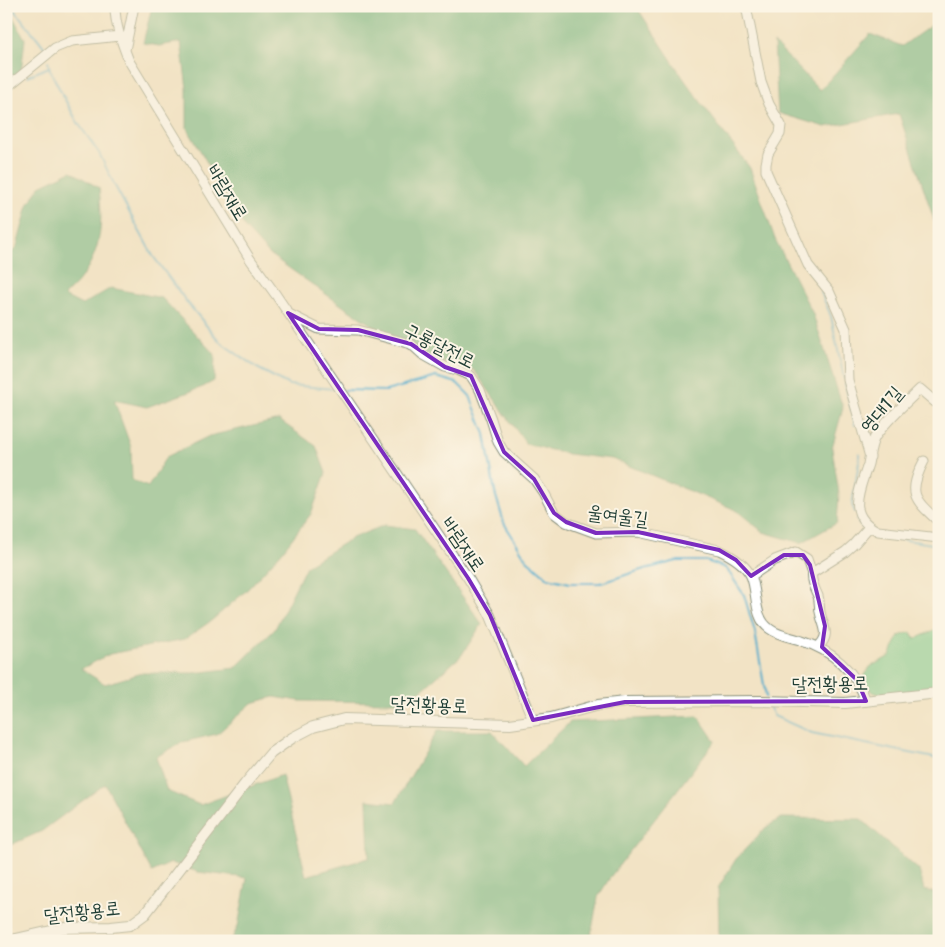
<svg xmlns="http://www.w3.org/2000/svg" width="945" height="947" font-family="'Shantell Sans','Poor Story',sans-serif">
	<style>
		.green { fill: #73cc92; stroke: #498463 }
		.forest { fill: #5eb07c; stroke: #3e7658 }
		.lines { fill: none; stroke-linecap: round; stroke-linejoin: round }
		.stream { stroke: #4daccc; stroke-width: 2 }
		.minor-casing { stroke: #88907c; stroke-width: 11 }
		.major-casing { stroke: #88907c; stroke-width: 12 }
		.minor { stroke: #fff; stroke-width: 9 }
		.major { stroke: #fff; stroke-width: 10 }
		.marked { fill: none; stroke: #7b2cbf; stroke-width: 4; stroke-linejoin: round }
		.labels { text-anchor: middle; stroke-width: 4; stroke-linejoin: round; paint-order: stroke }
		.street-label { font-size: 19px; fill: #1f3d34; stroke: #fcf5e5 }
	</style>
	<rect width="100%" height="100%" fill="#fcf5e5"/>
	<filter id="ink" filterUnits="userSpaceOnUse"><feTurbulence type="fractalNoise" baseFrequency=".02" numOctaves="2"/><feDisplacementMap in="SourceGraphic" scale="10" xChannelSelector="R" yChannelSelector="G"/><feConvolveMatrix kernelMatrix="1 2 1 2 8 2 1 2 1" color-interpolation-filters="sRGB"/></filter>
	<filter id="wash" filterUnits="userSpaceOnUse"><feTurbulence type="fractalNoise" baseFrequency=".0096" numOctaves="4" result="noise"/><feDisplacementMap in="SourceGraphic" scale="20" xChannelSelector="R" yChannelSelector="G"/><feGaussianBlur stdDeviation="1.12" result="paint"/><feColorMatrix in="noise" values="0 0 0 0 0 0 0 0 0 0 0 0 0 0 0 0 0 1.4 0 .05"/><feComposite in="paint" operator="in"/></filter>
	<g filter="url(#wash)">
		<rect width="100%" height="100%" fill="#f2e3c5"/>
		<path class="green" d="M939 628V688L879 694 873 692 862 680 870 667 890 656 899 636 911 632 915 639Z"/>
		<path class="forest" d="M7 6 25 39 21 73 6 82Z
			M152 6H636L686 82 750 168 775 239 813 314 843 408 832 448 839 494 837 523 801 543 763 532 736 510 612 459 568 454 526 444 474 370 421 357 347 309 269 254 245 228 187 128V89L181 42 159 46 143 43Z
			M939 20V223H935L899 114 825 127 778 113 774 43 820 90 870 34 902 46Z
			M71 171 99 188C103 222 102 251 80 279 76 285 69 290 64 296L82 305 111 288 162 298 215 355 214 381 203 387 147 407 114 400 131 447 132 480 148 487 166 457 209 436 279 420 316 446 326 473 311 514 281 553 246 591 211 621 185 639 110 654 81 669 105 684 142 673H194L235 668 275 629 306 566 352 538 385 525 415 529 482 624 461 656 422 690 398 702 299 701 274 697 252 703 217 734 183 742 156 757 167 791 200 805 282 775 306 876 369 858 367 800 395 803 437 731H492L524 766 570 722 698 716 715 741 611 876 598 897 590 941H231L238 926 247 878 198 872 171 863 152 872 105 784 42 831 6 847V260L17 246 28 205 40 186Z
			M781 818 861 819 919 870 924 890 939 894V941H719L718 888 736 859 765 828Z"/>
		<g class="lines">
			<path class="stream" d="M12 6C22 22 36 34 46 50
				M48 61 50 70 63 96 78 123 99 153 116 188 153 256 186 301 220 342 257 368 289 385 335 389
				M28 76 49 67
				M821 292 831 316 844 379
				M845 384 855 425
				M345 390 386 391 436 377 457 383 470 396 485 434 495 493 504 523 527 560 548 578 570 583H601L641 570 677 561H706L726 568 744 595 755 632 766 697
				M855 512 852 505 859 462V453
				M857 519 859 524 864 529
				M868 532 879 536 939 545
				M769 706 774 716 812 733 939 759"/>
		</g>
	</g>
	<g filter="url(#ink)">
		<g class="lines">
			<g class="minor-casing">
				<path id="minor" d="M115 6C115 26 122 43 129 61L250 259 276 295 468 578 490 615 533 720
					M746 6 761 82 769 104 781 125 780 134 768 154 766 164V171L808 265 829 291 846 329 848 380 870 457
					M125 50 134 6
					M6 88 55 48 72 41 120 36
					M289 314 319 329 358 330 411 344 422 354 445 367 458 370 471 376 480 390 491 419 498 442 504 452 534 479 543 492 554 513 566 522 596 533 638 532 719 550C730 555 745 564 751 576 758 592 753 618 770 629 779 636 792 637 802 641 831 650 856 671 866 701
					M935 402 920 389C905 404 887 419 875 437 870 446 870 455 868 464 860 490 845 515 878 531L939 538
					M924 461C907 494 914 499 939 522
					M751 576 775 560 796 552 807 559 812 574
					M819 646C831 634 823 627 820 612 819 607 820 602 818 596 815 589 810 580 812 573L845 552 854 544 869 527"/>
			</g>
			<g class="major-casing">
				<path id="major" d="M7 941 64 928 111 927 130 925 145 914 245 784 271 753 292 738 313 727 344 719 510 724 551 718 598 705 625 702 760 701 845 703 939 693"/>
			</g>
			<use href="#minor" class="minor"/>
			<use href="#major" class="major"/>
		</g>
	</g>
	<path d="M0 0H945V947H0ZM288 313 319 329 358 330 411 344 445 367 471 376 504 452 534 479 554 513 566 522 596 533 638 532 719 550 736 560 751 576 784 555H803L810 565 825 626 822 647 857 680 866 701 625 702 533 720 490 615 468 578Z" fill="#f2e3c5" fill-opacity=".55" fill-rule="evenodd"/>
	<path class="marked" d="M288 313 319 329 358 330 411 344 445 367 471 376 504 452 534 479 554 513 566 522 596 533 638 532 719 550 736 560 751 576 784 555H803L810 565 825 626 822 647 857 680 866 701 625 702 533 720 490 615 468 578Z"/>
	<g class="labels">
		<g class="street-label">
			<text transform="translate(228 192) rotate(59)" y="7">바람재로</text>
			<text transform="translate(440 345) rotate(27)" y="7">구룡달전로</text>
			<text transform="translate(881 409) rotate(-50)" y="7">영대1길</text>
			<text transform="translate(618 515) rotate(7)" y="7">울여울길</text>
			<text transform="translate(464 544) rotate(56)" y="7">바람재로</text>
			<text transform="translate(830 683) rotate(-1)" y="7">달전황용로</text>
			<text transform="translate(429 704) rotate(2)" y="7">달전황용로</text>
			<text transform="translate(82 911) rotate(-6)" y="7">달전황용로</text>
		</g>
	</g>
	<rect width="945" height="947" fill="none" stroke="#fcf5e5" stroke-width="25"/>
</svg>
